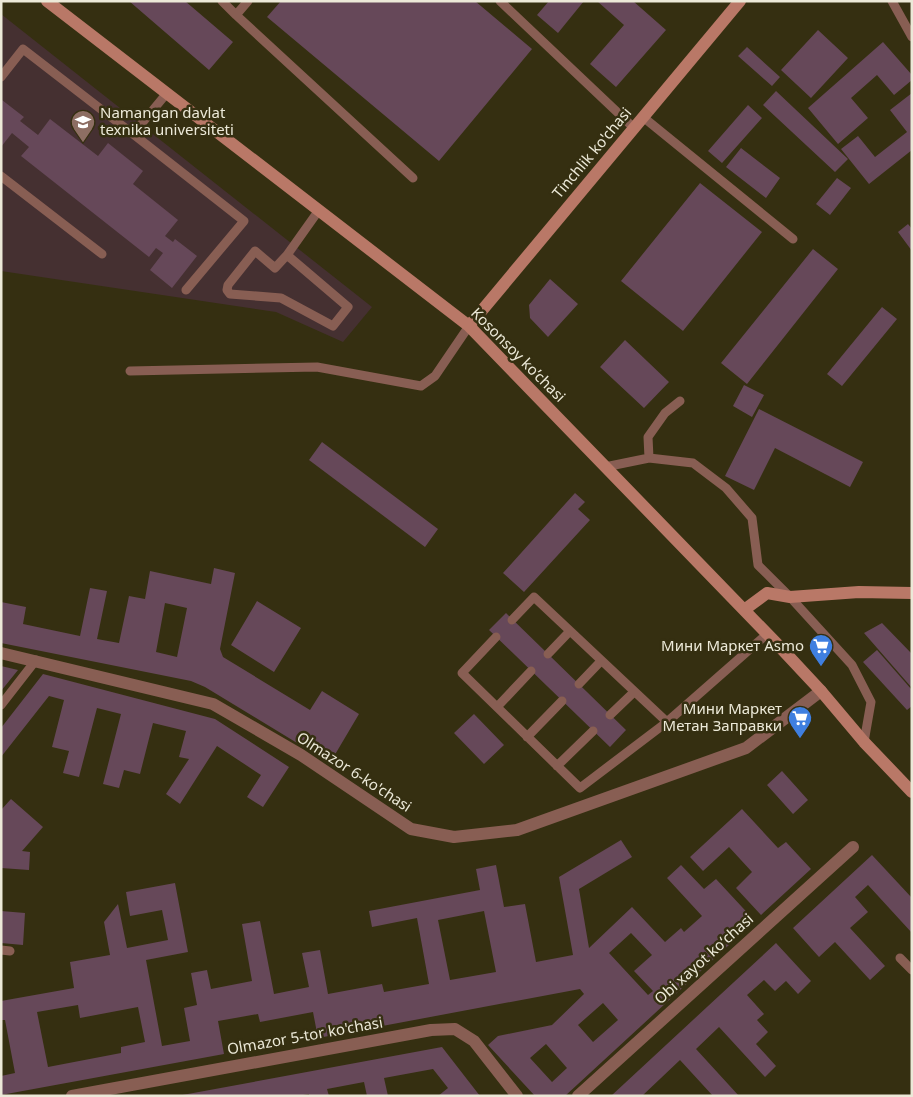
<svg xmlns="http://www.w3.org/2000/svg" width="913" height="1097" font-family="'Noto Sans',sans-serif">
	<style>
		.education { fill: #453031 }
		.building { fill: #664859; fill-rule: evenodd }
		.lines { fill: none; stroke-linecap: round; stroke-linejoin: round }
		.lane { stroke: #885e53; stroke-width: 9 }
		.street { stroke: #885e53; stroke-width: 12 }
		.secondary { stroke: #b97867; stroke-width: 12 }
		.labels { text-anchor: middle; stroke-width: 5; stroke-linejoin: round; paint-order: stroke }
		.poi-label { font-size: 15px; fill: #ece9d8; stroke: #352f11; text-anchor: end }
		.street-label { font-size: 15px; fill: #ece9d8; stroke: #352f11 }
	</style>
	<rect width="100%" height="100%" fill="#352f11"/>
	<path class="education" d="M1 14 372 307 343 342 276 312 1 271Z"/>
	<path class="building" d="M129 1H185L233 42 209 70Z
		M281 1H475L532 49 439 161 267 17Z
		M549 1H584L558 33 537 15Z
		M597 1H633L666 30 616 87 590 64 624 25Z
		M818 30 848 58 811 98 781 70Z
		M883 42 912 75V80L894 95 877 75 851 98 868 118 838 144 808 108Z
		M747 47 780 77 772 86 738 56Z
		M776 91 848 159 835 172 763 105Z
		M912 93V150L869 184 841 149 858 136 875 157 907 132 890 110Z
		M2 100 24 117 20 121 38 135 50 119 98 156 108 143 143 171 133 184 178 220 165 236 173 242 175 239 197 256 172 288 150 270 163 253 156 248 149 257 21 156 29 147 12 133 1 147Z
		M748 105 762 118 722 163 708 151Z
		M741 148 780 178 766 198 726 167Z
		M837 178 851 188 830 215 816 204Z
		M700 183 762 232 683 331 621 281Z
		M908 224 912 229V251L898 232Z
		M813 249 838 269 747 384 721 363Z
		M550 279 578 304 548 337 530 318 529 305Z
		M882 307 897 319 842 386 827 374Z
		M625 340 669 382 644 408 600 367Z
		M744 385 764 395 752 417 733 406Z
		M759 409 863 462 850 487 775 448 754 490 725 476Z
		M322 442 438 529 425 547 309 460Z
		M575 493 585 502 578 509 590 520 524 592 503 573Z
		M214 568 235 573 220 649 223 657 310 710 322 691 359 714 330 763 205 687 191 681 1 643V602L26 607 23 624 80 636 90 588 107 591 97 639 119 643 129 596 145 599 150 571 211 584ZM165 603 187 608 177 657 156 652Z
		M257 601 301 628 274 672 231 645Z
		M506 613 626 730 610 747 489 630Z
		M882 623 912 654V688L864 633Z
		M877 650 912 690V706L907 710 863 662Z
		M1 666 18 670 1 691Z
		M43 674 215 719 289 767 263 807 247 797 261 775 217 746 180 804 166 794 189 759 179 757 186 731 153 723 140 774 124 770 119 788 103 784 121 714 97 708 79 777 63 773 69 751 52 747 64 700 49 696 1 757V728Z
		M474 714 504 745 484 764 454 733Z
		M782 771 808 800 793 814 767 785Z
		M11 799 43 827 22 851 30 852 29 870 1 868V810Z
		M742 809 778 848 786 842 811 869 761 915 736 888 752 872 729 847 703 871 690 857Z
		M621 840 632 857 579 889 589 948 632 907 665 942 681 928 684 932 702 916 667 878 681 865 704 889 716 879 755 921 565 1096H535L488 1045 498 1036 552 1025 584 994 580 989 318 1038 313 1012 260 1022 258 1014 218 1021 224 1054 1 1095V1076L15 1073 5 1020H1V1001L74 988 70 962 110 955 104 922 118 904 127 948 168 940 162 910 130 916 126 892 175 883 188 952 146 960 162 1046 190 1041 184 1008 197 1005 191 973 207 970 211 989 252 981 242 924 260 921 274 994 309 987 302 953 320 950 328 994 382 984 384 992 429 984 417 918 372 927 369 911 480 890 476 869 496 865 504 907 525 904 536 962 573 955 559 877ZM484 911 496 972 450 980 438 920ZM631 933 652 955 634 971 653 991 648 995 609 953ZM603 1003 618 1020 593 1042 578 1025ZM78 1005 80 1018 138 1007 145 1042 121 1047V1053L48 1067 37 1012ZM546 1044 567 1068 552 1082 530 1058Z
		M872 855 912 898V933L868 885 855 897 868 912 850 928 885 966 870 980 835 942 819 957 793 928Z
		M1 911 25 913 23 945 1 943Z
		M776 943 811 981 798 994 786 981 775 991 764 980 747 995 764 1014 757 1020 768 1032 756 1044 776 1066 765 1077 719 1027 696 1049 739 1096H713L680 1060 642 1096H611Z
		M442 1047 480 1096H438L448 1088 433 1069 384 1078 388 1096H367L364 1082 327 1089 329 1096H309V1094L297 1096H177Z"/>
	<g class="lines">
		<path class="lane" d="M222 1 236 15
			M248 1 236 15 413 178
			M500 1 634 128
			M892 1 912 37
			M1 77 23 49 133 134 167 93
			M643 117 793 239
			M133 134 244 221 186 290
			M1 176 102 254
			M287 255 275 268 255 251 228 285 227 290 230 294 281 298 333 326 348 307 287 255 319 210
			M130 371 317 367 421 386 435 376 469 326
			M649 458 648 437 665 413 680 401
			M605 467 649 458 693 463 726 488 752 518 758 565 790 597 852 665 871 702 864 742
			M512 620 534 597 667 722 767 634
			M496 637 462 673 580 788 667 722
			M548 654 570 631
			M579 684 601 661
			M1 705 36 660
			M497 707 531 671
			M610 715 634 692
			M527 737 562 701
			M557 766 593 731
			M1 950 10 951
			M900 958 912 970"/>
		<path class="street" d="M1 653 213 704 301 755 411 829 454 837 517 830 746 748 821 691
			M72 1096 431 1030 455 1029 474 1041 517 1096
			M578 1096 853 847"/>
		<path class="secondary" d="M47 1 469 326 779 646 821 691 864 742 912 792
			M469 326 740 1
			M744 610 767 593 790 597 859 592 912 593"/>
	</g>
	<defs>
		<g id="university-pin" transform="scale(1.25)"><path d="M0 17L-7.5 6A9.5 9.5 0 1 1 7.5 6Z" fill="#8d6e63" stroke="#352f11"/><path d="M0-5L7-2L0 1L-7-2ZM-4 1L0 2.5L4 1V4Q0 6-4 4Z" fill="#fff"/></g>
		<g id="supermarket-pin" transform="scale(1.25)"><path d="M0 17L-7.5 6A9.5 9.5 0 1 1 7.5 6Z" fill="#3f7fe0" stroke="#352f11"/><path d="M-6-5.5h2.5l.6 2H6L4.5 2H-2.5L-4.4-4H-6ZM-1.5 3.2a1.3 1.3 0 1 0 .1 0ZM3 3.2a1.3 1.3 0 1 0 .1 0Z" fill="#fff"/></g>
	</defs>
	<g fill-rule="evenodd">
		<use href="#university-pin" x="83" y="122"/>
		<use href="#supermarket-pin" x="821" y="646"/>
		<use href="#supermarket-pin" x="800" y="718"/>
	</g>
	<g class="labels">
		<g class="poi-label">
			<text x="100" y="118" text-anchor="start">Namangan davlat<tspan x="100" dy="17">texnika universiteti</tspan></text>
			<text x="804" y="651">Мини Маркет Asmo</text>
			<text x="782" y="714">Мини Маркет<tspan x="782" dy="17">Метан Заправки</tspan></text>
		</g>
		<g class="street-label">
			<text transform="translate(592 153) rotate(-50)" y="5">Tinchlik ko'chasi</text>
			<text transform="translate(518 355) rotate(45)" y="5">Kosonsoy ko’chasi</text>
			<text transform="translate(354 772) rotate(33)" y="5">Olmazor 6-ko'chasi</text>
			<text transform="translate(704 959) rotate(-42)" y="5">Obi xayot koʻchasi</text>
			<text transform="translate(305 1036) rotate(-10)" y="5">Olmazor 5-tor ko'chasi</text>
		</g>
	</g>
	<rect width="913" height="1097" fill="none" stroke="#ece9d8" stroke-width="5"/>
</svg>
